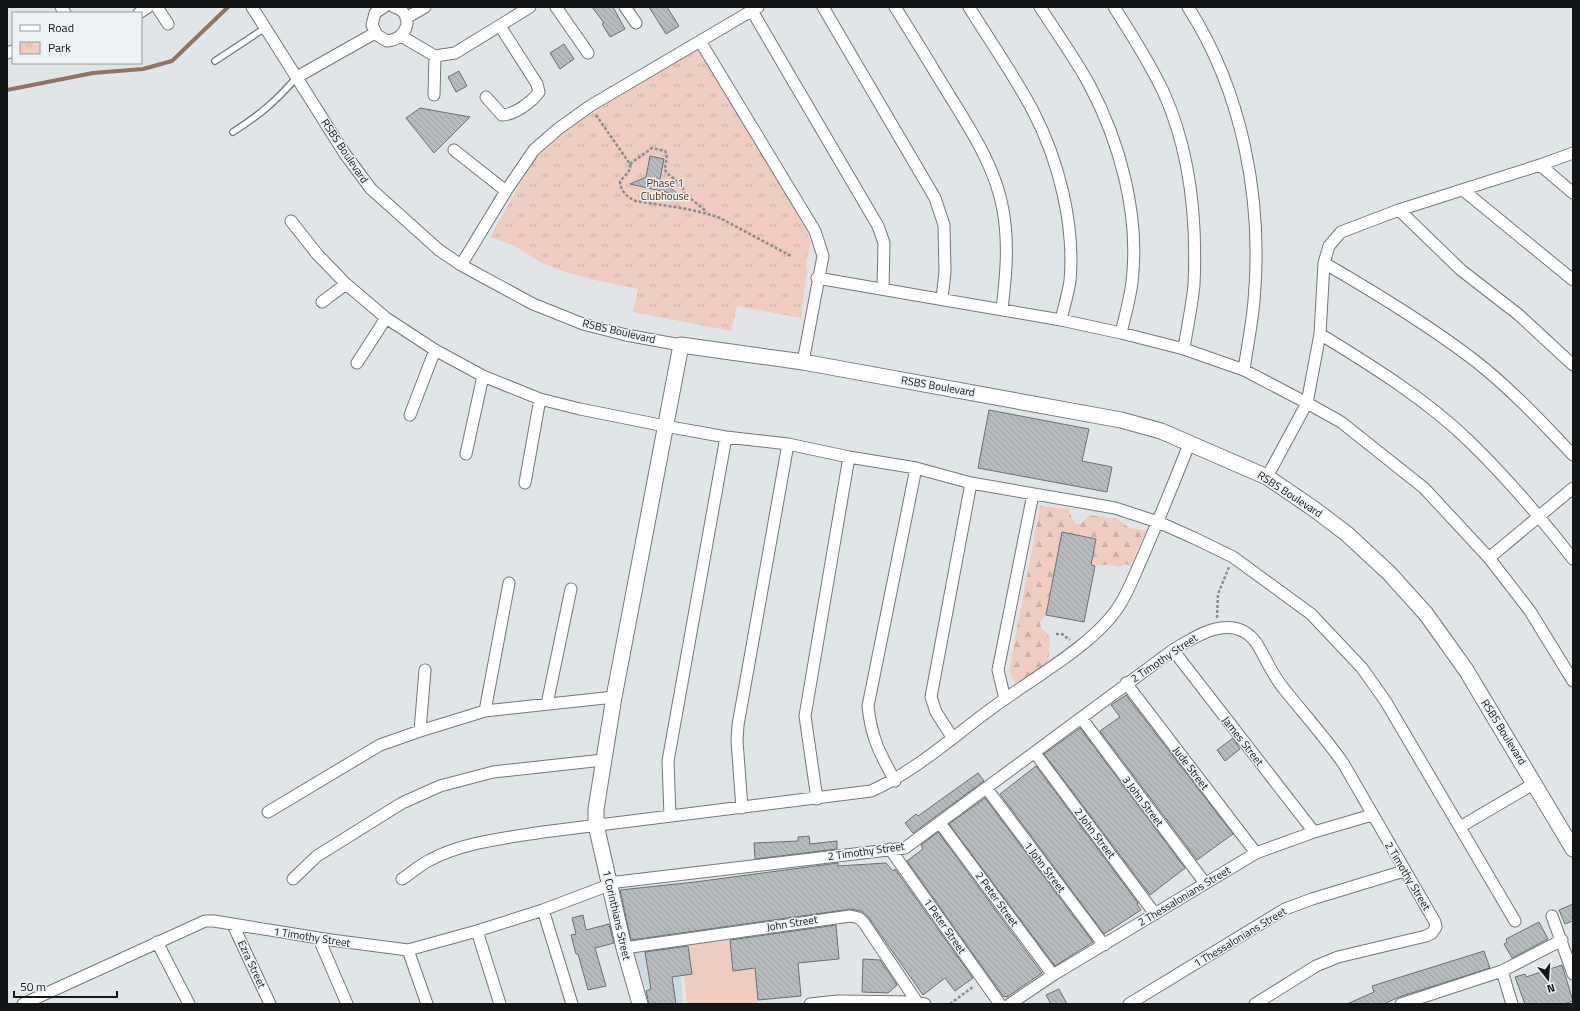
<svg xmlns="http://www.w3.org/2000/svg" width="1580" height="1011" font-family="'Titillium Web',sans-serif">
	<style>
		.built { fill: #cddbe1 }
		.green { fill: #eeccc0 }
		.forest { fill: url(#forest-firs) }
		.park { fill: url(#park-tufts) }
		.lines { fill: none; stroke-linecap: round; stroke-linejoin: round }
		.stream { stroke: #927368; stroke-width: 4 }
		.building { fill: url(#building-back-hatch); stroke: #6a6f72 }
		.lane-casing { stroke: #727779; stroke-width: 8 }
		.street-casing { stroke: #727779; stroke-width: 13 }
		.secondary-casing { stroke: #727779; stroke-width: 17 }
		.path { stroke: #888c8e; stroke-width: 2.5; stroke-dasharray: 3 2; stroke-linecap: butt }
		.lane { stroke: #fff; stroke-width: 5.5 }
		.street { stroke: #fff; stroke-width: 11 }
		.secondary { stroke: #fff; stroke-width: 15 }
		.labels { text-anchor: middle; stroke-width: 3; stroke-linejoin: round; paint-order: stroke }
		.street-label { font-size: 11px; fill: #121415; stroke: #edf3f5 }
		.park-label { font-size: 11px; fill: #5e250e; stroke: #edf3f5 }
	</style>
	<defs>
		<pattern id="forest-firs" width="22" height="20" patternUnits="userSpaceOnUse"><rect width="22" height="20" fill="#eeccc0"/><path d="M5 1l3.5 6h-7zM16 11l3.5 6h-7z" fill="#cbaea4"/></pattern>
		<pattern id="park-tufts" width="24" height="20" patternUnits="userSpaceOnUse"><rect width="24" height="20" fill="#eeccc0"/><path d="M3 7l-1-3M5 7V3M7 7l1-3M15 17l-1-3M17 17v-4M19 17l1-3" fill="none" stroke="#cbaea4"/></pattern>
		<pattern id="building-back-hatch" width="6" height="6" patternUnits="userSpaceOnUse"><rect width="6" height="6" fill="#b5bbbd"/><path d="M-1 5l2 2M0 0l6 6M5-1l2 2" fill="none" stroke="#9ba0a2"/></pattern>
	</defs>
	<rect width="100%" height="100%" fill="#e0e6e8"/>
	<path class="built" d="M645 887 651 938 679 948 683 1004H652L628 941 620 890Z"/>
	<path class="green" d="M742 940 734 970 755 968 757 1003 687 1004 684 975 692 973 688 944Z"/>
	<path class="forest" d="M1040 506 1069 509 1072 519 1076 524H1081L1089 515 1118 519 1129 528 1147 530 1130 566 1126 564 1119 567 1111 565H1091L1096 539 1062 532 1046 615 1040 623 1041 628 1048 634 1050 641 1048 664 1015 683 1009 671Z"/>
	<path class="park" d="M698 48 802 220 811 242 806 262 807 270 801 318 737 306 731 331 633 312 638 289 590 279 565 272 542 263 513 245 490 237 533 161 550 144 578 122Z"/>
	<g class="lines">
		<path class="stream" d="M7 90 93 73 143 69 172 61 228 7"/>
	</g>
	<path class="building" d="M592 7H613L625 29 610 37 602 24 604 23Z
		M649 7H667L679 26 666 34Z
		M564 44 574 59 560 69 550 53Z
		M459 71 467 86 456 92 448 77Z
		M420 108 470 117 434 153 406 118Z
		M650 156 664 159 660 179 679 195 630 184 646 177Z
		M989 410 1089 429 1082 461 1112 467 1107 492 978 468Z
		M1062 532 1096 539 1091 565 1095 566 1084 622 1046 615Z
		M1126 695 1233 834 1197 860 1100 731 1120 717 1111 705Z
		M1080 728 1185 868 1150 895 1044 754Z
		M1233 738 1240 749 1225 761 1217 750Z
		M1036 766 1138 903 1137 904 1141 910 1104 934 1000 794Z
		M978 773 984 781 913 833 905 823 916 814 918 816Z
		M985 798 1093 942 1055 966 949 824Z
		M938 832 1042 973 1007 997 1003 996 907 861 923 849 921 845Z
		M809 836 810 844 837 841V849L755 859 754 843 798 841V837Z
		M838 863V866L886 863 893 871 895 869 973 978 955 991 945 978 923 995 869 918 861 911 851 909 631 940 620 890 695 882Z
		M1573 904V921L1565 924 1559 910Z
		M583 915 586 930 609 924 614 943 595 948 606 986 588 990 578 954H576L571 935 576 934 572 918Z
		M1539 922 1548 939 1512 958 1504 944 1507 942 1506 939Z
		M836 925 839 959 798 963 801 996 758 1000 755 968 733 971 730 940Z
		M688 946 692 974 672 977 676 1004H649L646 991 651 989 645 952Z
		M1484 951 1490 968 1399 997 1384 1004H1347L1374 992 1372 986Z
		M863 959 880 960 897 985 888 993 862 992Z
		M1562 965 1573 1001 1564 1004H1525L1515 977 1525 974 1526 977Z
		M1059 989 1067 1004H1051L1046 995Z"/>
	<g class="lines">
		<g class="lane-casing">
			<path id="lane" d="M215 61 265 28
				M233 132C261 114 275 102 297 77"/>
		</g>
		<g class="street-casing">
			<path id="street" d="M61 7 65 13
				M157 7 168 24
				M252 7 345 154 371 189 439 250 461 265 533 304 583 324 626 335 681 345
				M384 7 375 13 372 25 377 35 387 41C409 39 415 13 394 7
				M556 7 588 53
				M625 7 636 23
				M823 7 935 198 944 225 945 272 942 299
				M895 7C914 37 932 67 951 98 972 132 996 169 1003 210 1009 243 1006 276 1002 309
				M969 7C990 41 1014 75 1033 111 1059 161 1075 225 1070 281 1068 294 1064 307 1061 320
				M1040 7C1056 32 1074 57 1089 84 1120 142 1140 215 1132 282 1130 299 1125 316 1121 333
				M1114 7C1132 35 1149 62 1163 91 1190 150 1197 221 1194 285 1192 306 1187 328 1184 349
				M1188 7C1243 93 1263 200 1254 301 1252 324 1247 348 1244 370
				M752 11 878 226 884 243 883 289
				M139 13 148 7
				M406 18 425 7
				M401 36 435 56 455 53 530 7
				M700 41 815 231 823 256 803 362
				M7 53 13 51
				M297 77 375 33
				M434 95 435 56
				M486 97 502 115C514 115 532 102 539 92L537 84 500 26
				M454 150 506 191
				M1540 165 1573 193
				M1463 190 1573 280
				M1399 210 1461 270 1519 315 1573 365
				M291 221 317 254 346 284 386 318 435 350 483 376 540 399 580 409 665 426 726 437 788 444 849 457 916 468 971 483 1115 508 1158 522 1194 538 1233 557 1311 614 1362 668 1386 702 1515 921
				M1324 263C1376 293 1427 324 1474 360 1509 387 1543 423 1573 455
				M461 265 506 191 534 150 558 129 590 106 758 7
				M817 278 1061 320 1121 333 1184 349 1244 370 1307 403 1341 422 1424 488 1489 558 1530 611 1573 681
				M322 302 346 284
				M1320 334C1372 366 1426 399 1470 442 1507 478 1541 518 1573 559
				M357 363 386 318
				M410 415 435 350
				M466 454 483 376
				M1267 477 1307 403 1320 334 1324 263 1329 246 1341 232 1399 210 1540 165 1573 153
				M525 483 540 399
				M1489 558 1573 488
				M1173 650 1314 832
				M1126 683 1256 853
				M1005 699 998 670 1033 494
				M547 704 571 589
				M485 711 509 583
				M1082 719 1205 883
				M420 731 425 670
				M952 737 936 712 931 697 971 483
				M1035 753 1155 914
				M895 781C880 754 871 737 868 706L916 468
				M987 789 1104 945
				M817 799 805 716 849 457
				M742 808 737 741 738 725 788 444
				M268 812 380 745 420 731 485 711 614 697
				M670 816 668 761 726 437
				M940 823 1053 975
				M1460 827 1535 783
				M890 849 1000 1004
				M293 879 317 856 402 803 440 786 493 772 603 760
				M402 879C411 873 420 865 430 860 464 842 506 838 543 832L871 791C916 771 956 734 995 706 1033 678 1095 644 1119 606 1129 591 1135 573 1143 556 1159 519 1175 480 1190 442
				M543 910 572 1004
				M1552 916 1573 974
				M233 925 270 1004
				M477 931 500 1004
				M319 939 347 1004
				M157 942 189 1004
				M624 948 850 916 859 918 864 923 917 1002
				M408 950 427 1004
				M1502 971 1512 1004
				M23 1004 205 921H214L331 940 408 950 477 931 543 910 617 882 905 848 1173 650C1197 635 1235 611 1257 644 1266 659 1273 676 1284 689 1304 714 1324 736 1343 763L1435 922 1436 927 1432 933 1426 936 1338 957 1316 966 1255 1004
				M810 1004 838 1001 917 1002 925 1004
				M1010 1004 1053 975 1256 853 1314 832 1372 815
				M1129 1004 1285 909 1312 899 1404 871
				M1401 1004 1502 971 1562 940"/>
		</g>
		<g class="secondary-casing">
			<path id="secondary" d="M640 1004 624 948 596 825V809L614 697 681 345 803 362 1121 420 1161 431 1267 477 1314 509 1347 534 1389 573 1426 614 1466 670 1573 849"/>
		</g>
		<path class="path" d="M596 115 630 164C631 173 624 175 620 182 621 192 627 197 636 201 664 206 693 208 720 218L791 256
			M630 164 652 148 665 151 667 154 665 169 666 172 682 186 685 194 707 212
			M1217 618 1218 594 1229 567
			M1056 634H1062L1070 640
			M950 1004 974 986"/>
		<use href="#lane" class="lane"/>
		<use href="#street" class="street"/>
		<use href="#secondary" class="secondary"/>
	</g>
	<g class="labels">
		<g class="street-label">
			<text transform="translate(345 151) rotate(56)" y="4">RSBS Boulevard</text>
			<text transform="translate(619 331) rotate(13)" y="4">RSBS Boulevard</text>
			<text transform="translate(938 386) rotate(10)" y="4">RSBS Boulevard</text>
			<text transform="translate(1290 494) rotate(33)" y="4">RSBS Boulevard</text>
			<text transform="translate(1164 658) rotate(-34)" y="4">2 Timothy Street</text>
			<text transform="translate(1504 732) rotate(58)" y="4">RSBS Boulevard</text>
			<text transform="translate(1243 741) rotate(52)" y="4">James Street</text>
			<text transform="translate(1191 768) rotate(53)" y="4">Jude Street</text>
			<text transform="translate(1143 801) rotate(53)" y="4">3 John Street</text>
			<text transform="translate(1095 833) rotate(53)" y="4">2 John Street</text>
			<text transform="translate(866 851) rotate(-8)" y="4">2 Timothy Street</text>
			<text transform="translate(1045 867) rotate(53)" y="4">1 John Street</text>
			<text transform="translate(1408 876) rotate(59)" y="4">2 Timothy Street</text>
			<text transform="translate(1184 896) rotate(-31)" y="4">2 Thessalonians Street</text>
			<text transform="translate(997 899) rotate(54)" y="4">2 Peter Street</text>
			<text transform="translate(617 915) rotate(77)" y="4">1 Corinthians Street</text>
			<text transform="translate(792 923) rotate(-9)" y="4">John Street</text>
			<text transform="translate(945 926) rotate(55)" y="4">1 Peter Street</text>
			<text transform="translate(312 937) rotate(9)" y="4">1 Timothy Street</text>
			<text transform="translate(1240 937) rotate(-31)" y="4">1 Thessalonians Street</text>
			<text transform="translate(252 964) rotate(65)" y="4">Ezra Street</text>
		</g>
		<g class="park-label">
			<text x="665" y="187">Phase 1<tspan x="665" dy="13">Clubhouse</tspan></text>
		</g>
	</g>
	<rect width="1580" height="1011" fill="none" stroke="#121415" stroke-width="16"/>
	<rect x="12" y="12" width="130" height="52" fill="#edf3f5" stroke="#959a9b"/>
	<rect x="20" y="25" width="20" height="6" fill="#ffffff" stroke="#959a9b"/>
	<text x="48" y="32" font-size="12" fill="#121415">Road</text>
	<rect x="20" y="42" width="20" height="12" fill="url(#park-tufts)" stroke="#959a9b"/>
	<text x="48" y="52" font-size="12" fill="#121415">Park</text>
	<g transform="translate(1548 979) rotate(163)" stroke="#edf3f5" stroke-width="3" paint-order="stroke">
	<path d="M0-3L7 15L0 10L-7 15Z" fill="#121415"/>
	<text y="-6" font-size="11" font-weight="bold" text-anchor="middle" fill="#121415">N</text>
	</g>
	<path d="M14 991v6h103v-6" fill="none" stroke="#121415" stroke-width="2"/>
	<text x="20" y="991" font-size="12" fill="#121415" stroke="#edf3f5" stroke-width="3" paint-order="stroke">50 m</text>
</svg>
